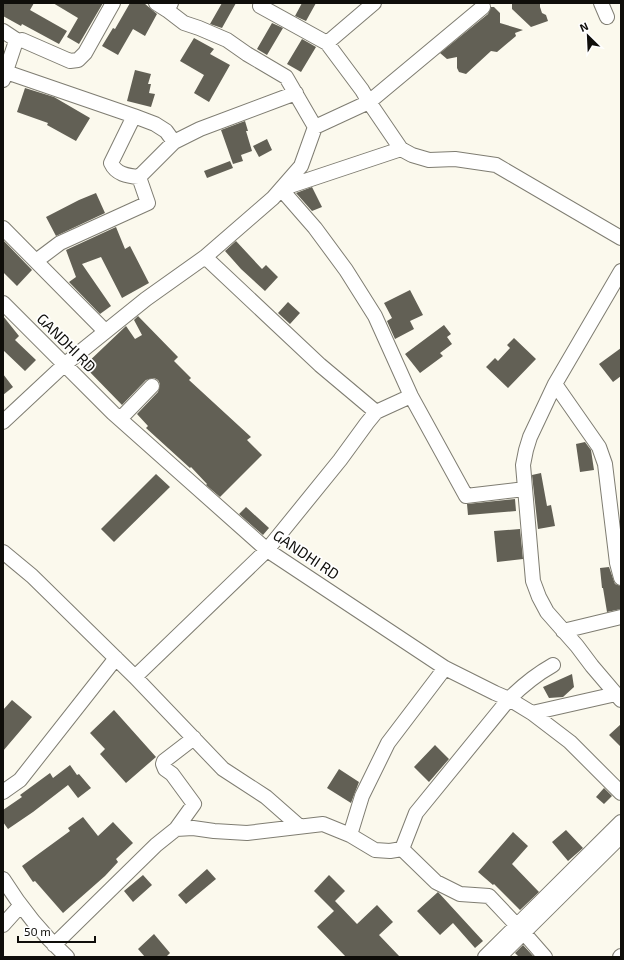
<svg xmlns="http://www.w3.org/2000/svg" width="624" height="960" font-family="'Exo 2',sans-serif">
	<style>
		.building { fill: #626055 }
		.lines { fill: none; stroke-linecap: round; stroke-linejoin: round }
		.minor-casing { stroke: #7f7d72; stroke-width: 16 }
		.minor { stroke: #fff; stroke-width: 14 }
		.labels { text-anchor: middle; stroke-width: 3.5; stroke-linejoin: round; paint-order: stroke }
		.street-label { font-size: 15px; fill: #0f0e0a; stroke: #fff }
	</style>
	<rect width="100%" height="100%" fill="#fbf9ed"/>
	<path class="building" d="M3 3H34L30 10 67 31 59 44 22 24 21 26 3 16Z
		M53 3H103L79 44 67 37 78 18Z
		M130 3H144L157 14 145 36 133 29 118 55 102 46 113 28 115 29Z
		M222 3H236L222 28 210 24Z
		M302 3H316L306 21 295 16Z
		M512 3H540V7L542 13 546 15 548 21 531 27 512 9Z
		M491 7H494L500 13V23L523 30 515 33 516 36 497 52 491 51 466 74 459 72 457 68V57L447 59 440 53 488 14Z
		M272 23 283 28 267 55 257 49Z
		M194 38 214 49 210 54 230 65 209 102 194 93 204 75 180 61Z
		M302 39 316 47 301 72 287 64Z
		M135 70 151 74 148 84H151L149 93 155 94 151 107 127 101Z
		M25 88 54 97 90 118 76 141 47 125 48 123 17 112Z
		M245 121 248 131H246L252 151 241 155 243 161 233 164 221 130Z
		M267 139 272 150 259 157 253 146Z
		M230 161 233 168 207 178 204 171Z
		M312 187 322 207 312 211 296 193Z
		M96 193 105 213 56 236 46 217 79 200Z
		M116 227 125 249 130 246 149 283 122 298 101 257 82 264 111 306 100 314 69 282 76 277 66 250Z
		M3 240 32 270 17 286 3 272Z
		M236 241 262 269 266 265 278 277 265 291 241 269 225 251Z
		M410 290 423 315 410 321 414 329 395 339 387 321 392 318 384 303Z
		M288 302 300 313 290 324 278 313Z
		M3 316 19 336 15 340 36 360 25 371 3 350Z
		M138 316 178 357 174 361 191 378 189 380 251 437 247 440 262 455 220 497 206 485 207 484 191 467 190 468 146 428 148 426 137 414 158 392 160 384 158 380 154 378 146 380 122 405 84 366 126 326 135 339 142 335 134 320Z
		M444 325 451 334 447 337 452 344 440 353 443 356 420 373 405 354Z
		M514 338 536 359 508 388 486 367 495 358 498 361 510 348 507 345Z
		M621 348V376L613 382 599 364Z
		M3 374 13 387 3 395Z
		M585 442 591 450 594 470 580 472 576 444Z
		M541 473 547 506 551 505 555 526 538 529 532 475Z
		M156 474 170 487 114 542 101 529Z
		M515 499 516 511 468 515 467 504Z
		M246 507 269 528 263 535 239 514Z
		M520 529 523 559 497 562 494 531Z
		M609 567 615 584 621 586V609L607 612 603 588H602L600 568Z
		M572 674 574 687 563 697 549 698 543 687Z
		M12 700 32 717 3 751V710Z
		M114 710 156 757 126 783 100 754 105 749 90 733Z
		M621 724V747L609 735Z
		M435 745 449 759 429 782 414 767Z
		M70 765 77 775 79 774 91 788 78 798 68 785 33 812 8 829 3 822V810L22 797 20 795 50 773 53 778Z
		M339 769 359 782 351 803 327 788Z
		M604 788 612 796 604 804 596 797Z
		M83 817 98 836 113 822 133 843 116 859 118 862 105 876 63 913 35 881 33 882 22 866 70 831 68 828Z
		M566 830 583 848 568 861 552 842Z
		M513 832 528 846 512 864 539 892 520 910 494 884 493 885 478 872Z
		M207 869 216 879 186 904 178 895Z
		M143 875 152 885 133 902 124 891Z
		M329 875 345 891 335 901 357 924 377 905 393 922 379 935 400 957H346L317 927 334 911 314 891Z
		M438 892 483 941 475 948 453 923 440 935 417 911Z
		M154 934 170 953 166 957H145L138 949Z
		M523 945 534 957H519L515 953Z"/>
	<g class="lines">
		<g class="minor-casing">
			<path id="minor" d="M156 3 167 10
				M601 3 607 17
				M260 6 327 43 362 90 369 102 401 149 412 155 429 160 455 159 496 165 621 238
				M3 31 18 41
				M327 43 374 3
				M6 72 134 116 155 124 166 131 174 142
				M3 80 15 44 18 41 22 40 70 61 78 60 85 53 113 3
				M134 116 111 163C116 174 127 176 139 177
				M315 127 369 102 483 7
				M401 149 281 189 315 228 346 270 375 316 411 396 466 496 525 489
				M3 228 105 331
				M205 257 320 365 376 412
				M36 261 60 243 148 203 139 177 174 142 200 129 296 93
				M621 271 555 384 530 437 526 450 523 465 533 581 539 597 547 612 577 646 592 666 621 700
				M3 303 113 413 267 550 445 668 495 693 509 699 532 713 570 742 621 793
				M555 384 599 447 605 464 617 563 621 578
				M120 419 152 386
				M3 422 64 365 146 299 205 257 273 198 301 166 315 127 286 77 247 54 227 40 199 28 184 23 167 10 171 3
				M3 552 32 576 135 677 223 769 266 797 299 826
				M563 631 621 617
				M135 677 267 550 340 460 367 423 376 412 411 396
				M532 713 616 694
				M3 792 20 780 116 658
				M176 829 194 804 172 774 165 769 163 764 164 761 194 738
				M350 835 362 796 388 743 445 668
				M402 849 416 813 509 699C523 685 537 674 553 665
				M402 849 436 882 460 894 489 896 524 933 545 957
				M3 879C21 908 42 934 67 957
				M3 925 20 906
				M54 945 156 845 176 829 193 828 214 831 247 833 323 824 350 835 375 850 390 851 402 849
				M485 957 621 822
				M499 957 621 836
				M620 957 621 956"/>
		</g>
		<use href="#minor" class="minor"/>
	</g>
	<g class="labels">
		<g class="street-label">
			<text transform="translate(66 343) rotate(45)" y="5">GANDHI RD</text>
			<text transform="translate(306 555) rotate(34)" y="5">GANDHI RD</text>
		</g>
	</g>
	<rect width="624" height="960" fill="none" stroke="#0f0e0a" stroke-width="8"/>
	<g transform="translate(588 36) rotate(336)" stroke="#ffffff" stroke-width="3" paint-order="stroke">
	<path d="M0-3L7 15L0 10L-7 15Z" fill="#0f0e0a"/>
	<text y="-6" font-size="11" font-weight="bold" text-anchor="middle" fill="#0f0e0a">N</text>
	</g>
	<path d="M18 936v6h77v-6" fill="none" stroke="#0f0e0a" stroke-width="2"/>
	<text x="24" y="936" font-size="12" fill="#0f0e0a" stroke="#ffffff" stroke-width="3" paint-order="stroke">50 m</text>
</svg>
